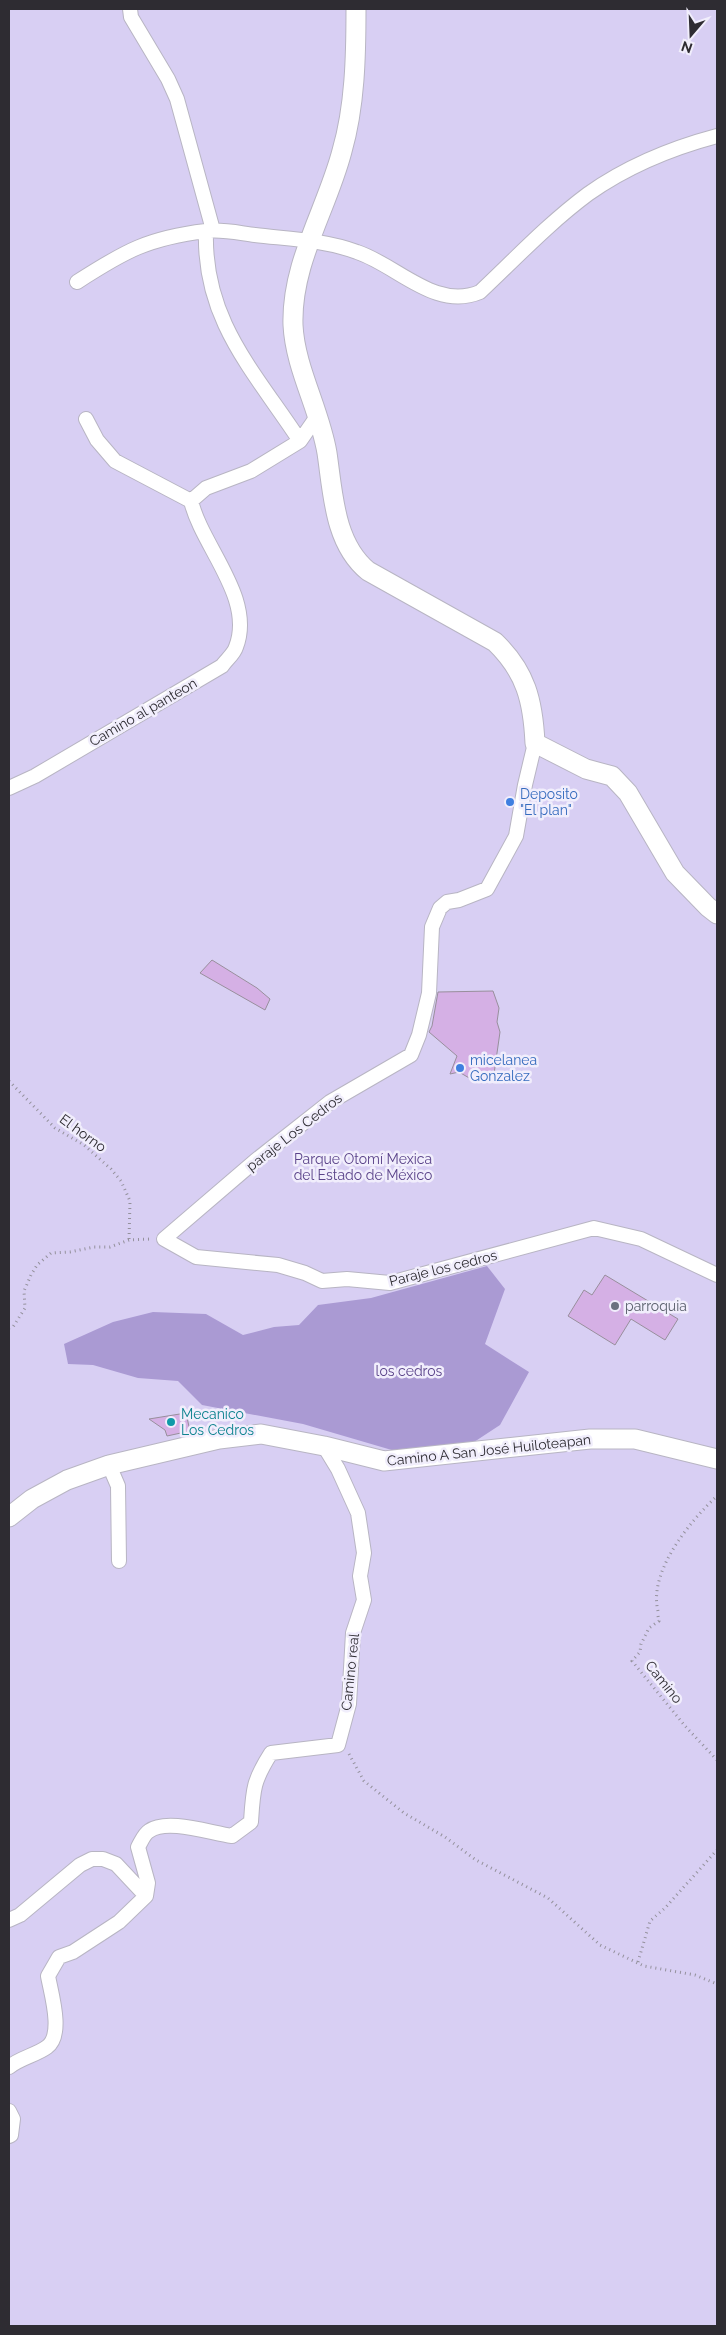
<svg xmlns="http://www.w3.org/2000/svg" width="726" height="2335" font-family="Raleway,sans-serif">
	<style>
		.green { fill: #d8cff3 }
		.forest { fill: #aa9ad3 }
		.building { fill: #d5b0e5; stroke: #988f9c }
		.lines { fill: none; stroke-linecap: round; stroke-linejoin: round }
		.street-casing { stroke: #b8b5c3; stroke-width: 16 }
		.secondary-casing { stroke: #b8b5c3; stroke-width: 21 }
		.path { stroke: #94919c; stroke-width: 3; stroke-dasharray: 1 4; stroke-linecap: butt }
		.street { stroke: #fff; stroke-width: 14 }
		.secondary { stroke: #fff; stroke-width: 19 }
		.shop-dot { fill: #3f7fe0; stroke: #f1eefc; stroke-width: 2 }
		.worship-dot { fill: #6b7280; stroke: #f1eefc; stroke-width: 2 }
		.culture-dot { fill: #0f9aa8; stroke: #f1eefc; stroke-width: 2 }
		.labels { text-anchor: middle; stroke-width: 5; stroke-linejoin: round; paint-order: stroke }
		.street-label { font-size: 14px; fill: #2e2c32; stroke: #f1eefc }
		.shop-label { font-size: 14px; fill: #366cbe; stroke: #f1eefc; text-anchor: start }
		.park-label { font-size: 14px; fill: #5b448a; stroke: #f1eefc }
		.worship-label { font-size: 14px; fill: #5b616d; stroke: #f1eefc; text-anchor: start }
		.culture-label { font-size: 14px; fill: #0d838f; stroke: #f1eefc; text-anchor: start }
	</style>
	<rect width="100%" height="100%" fill="#e4e0ef"/>
	<path class="green" d="M9 9H717V2326H9Z"/>
	<path class="forest" d="M487 1266 505 1289 485 1344 529 1372 500 1425 471 1444 419 1458 303 1424 202 1405 178 1381 138 1378 93 1365 68 1364 64 1344 113 1322 153 1312 206 1314 243 1335 274 1327 299 1325 318 1305 371 1298Z"/>
	<path class="building" d="M212 960 257 988 270 999 265 1010 200 973Z
		M493 991 499 1008 497 1022 500 1032 493 1081 476 1082 459 1072 450 1074 457 1056 429 1032 432 1026 438 992Z
		M605 1275 678 1319 665 1340 631 1319 615 1345 568 1316 584 1290 592 1295Z
		M186 1413 190 1431 167 1436 165 1430 149 1419Z"/>
	<g class="lines">
		<g class="street-casing">
			<path id="street" d="M130 9 131 17 168 79 177 99 213 230
				M77 282C125 251 148 238 206 231
				M86 419 97 440 115 461 191 501
				M300 441C254 371 203 320 206 231 222 229 239 233 255 235 289 239 325 240 357 252 397 265 435 311 480 292 515 259 549 223 588 194 626 167 672 148 717 136
				M191 501 206 488 251 471 300 441 318 415
				M535 743 525 785 516 836 487 889 459 900 447 902 440 908 432 927 429 993 419 1035 411 1055 330 1102 255 1161 164 1239 196 1257 278 1265 305 1273 322 1281 347 1279 390 1283 594 1228 641 1239 717 1275
				M9 788 35 776 222 666C226 660 234 654 236 647 255 598 202 547 191 501
				M109 1465 118 1486 119 1561
				M9 1920 20 1915 80 1865 92 1859H103L116 1864 146 1896
				M9 2067C20 2058 36 2055 47 2047 64 2035 51 1993 48 1976L59 1957 73 1952 119 1922 146 1896 148 1883 138 1847C141 1842 144 1834 149 1831 167 1818 210 1833 232 1836L251 1822C253 1790 253 1781 271 1753L338 1745 349 1704 353 1633 364 1600 360 1576 364 1553 358 1513 338 1469 324 1446
				M9 2111 13 2119 11 2135 9 2136"/>
		</g>
		<g class="secondary-casing">
			<path id="secondary" d="M356 9C356 56 355 106 342 151 327 209 291 263 293 325 295 368 320 410 327 453 333 493 334 543 368 571L495 642C526 672 533 701 535 743L586 769 612 776 628 793 675 873 708 907 717 914
				M9 1517 32 1499 67 1480 109 1465 219 1439 261 1434 324 1446 384 1461 590 1439H635L717 1459"/>
		</g>
		<path class="path" d="M9 1081 55 1128 84 1145 111 1169 121 1181 130 1201 129 1240
			M9 1328 13 1327 25 1308 24 1291 31 1275 37 1265 51 1253 70 1252 94 1247H110L129 1240 151 1239
			M658 1611C648 1572 690 1521 717 1496
			M658 1616 659 1621 649 1628 641 1644 640 1652 632 1661 685 1726 717 1760
			M349 1754 364 1781 404 1813 445 1837 476 1860 548 1898 600 1945 644 1966 695 1975 717 1984
			M638 1962 650 1921 665 1908 717 1850"/>
		<use href="#street" class="street"/>
		<use href="#secondary" class="secondary"/>
	</g>
	<g class="shop-dot">
		<circle cx="510" cy="802" r="5"/>
		<circle cx="460" cy="1068" r="5"/>
	</g>
	<circle class="worship-dot" cx="615" cy="1306" r="5"/>
	<circle class="culture-dot" cx="171" cy="1422" r="5"/>
	<g class="labels">
		<g class="street-label">
			<text transform="translate(143 712) rotate(-30)" y="5">Camino al panteon</text>
			<text transform="translate(294 1132) rotate(-38)" y="5">paraje Los Cedros</text>
			<text transform="translate(83 1133) rotate(36)" y="5">El horno</text>
			<text transform="translate(443 1268) rotate(-14)" y="5">Paraje los cedros</text>
			<text transform="translate(489 1450) rotate(-6)" y="5">Camino A San José Huiloteapan</text>
			<text transform="translate(350 1672) rotate(-84)" y="5">Camino real</text>
			<text transform="translate(664 1682) rotate(51)" y="5">Camino</text>
		</g>
		<g class="shop-label">
			<text x="520" y="799">Deposito<tspan x="520" dy="16">"El plan"</tspan></text>
			<text x="470" y="1065">micelanea<tspan x="470" dy="16">Gonzalez</tspan></text>
		</g>
		<g class="park-label">
			<text x="363" y="1164">Parque Otomí Mexica<tspan x="363" dy="16">del Estado de México</tspan></text>
			<text x="409" y="1376">los cedros</text>
		</g>
		<g class="worship-label">
			<text x="625" y="1311">parroquia</text>
		</g>
		<g class="culture-label">
			<text x="181" y="1419">Mecanico<tspan x="181" dy="16">Los Cedros</tspan></text>
		</g>
	</g>
	<rect width="726" height="2335" fill="none" stroke="#2e2c32" stroke-width="20"/>
	<g transform="translate(691 35) rotate(199)" stroke="#f1eefc" stroke-width="4" paint-order="stroke">
	<path d="M0-4L9 19L0 12L-9 19Z" fill="#2e2c32"/>
	<text y="-8" font-size="14" font-weight="bold" text-anchor="middle" fill="#2e2c32">N</text>
	</g>
</svg>
